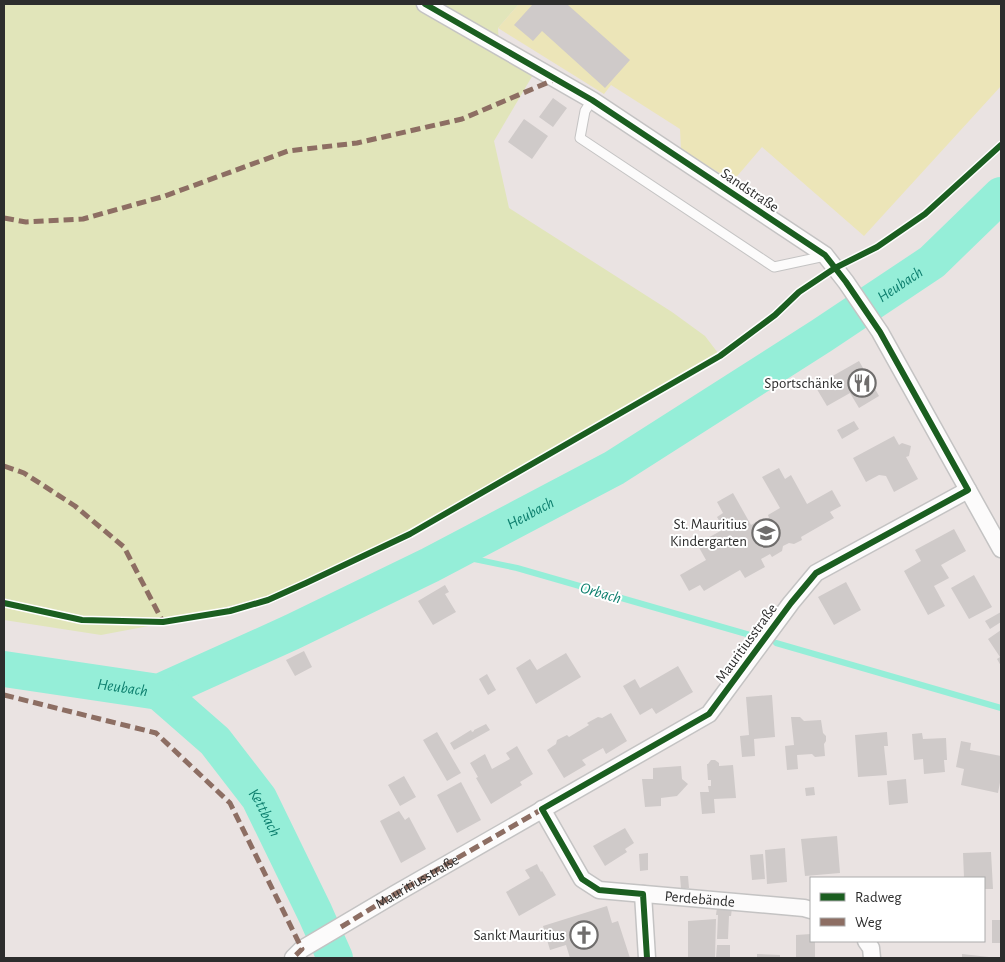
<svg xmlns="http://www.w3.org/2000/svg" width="1005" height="962" font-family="'Alegreya Sans',sans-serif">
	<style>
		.green { fill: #e1e5ba }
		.pitch { fill: #ece5b8 }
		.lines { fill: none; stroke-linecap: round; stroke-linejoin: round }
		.stream { stroke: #95eed8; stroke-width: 6 }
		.river { stroke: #95eed8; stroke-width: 36 }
		.building { fill: #cfcac9 }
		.lane-casing { stroke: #c4c3c3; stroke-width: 11 }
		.street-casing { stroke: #c4c3c3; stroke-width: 19 }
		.lane { stroke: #fcfbfb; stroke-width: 9 }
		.street { stroke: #fcfbfb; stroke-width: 16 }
		.quiet { stroke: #8d6e63; stroke-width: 5; stroke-dasharray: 10 5; stroke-linecap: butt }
		.cycleway-casing { stroke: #fff; stroke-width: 9 }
		.cycleway { stroke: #1b5e20; stroke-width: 6 }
		.labels { text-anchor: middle; stroke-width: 4; stroke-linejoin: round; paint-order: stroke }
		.street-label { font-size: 15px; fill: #2d2d2d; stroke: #fff }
		.poi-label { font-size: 15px; fill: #2d2d2d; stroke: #fff; text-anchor: end }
		.water-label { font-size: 16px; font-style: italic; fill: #0c7e6d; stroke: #fff }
	</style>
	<rect width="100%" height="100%" fill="#eae3e2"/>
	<path class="green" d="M4 4H519L498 28 499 46 537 68 494 141 509 208 672 312 705 336 718 353 562 444 409 530 307 579 267 596 170 622 101 635 4 620Z"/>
	<path class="pitch" d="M519 4H1001V86L864 236 762 147 733 181 681 150 680 129 611 85 604 94 498 28Z"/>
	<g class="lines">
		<path class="stream" d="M450 554 517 568 750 635
			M776 643 1001 708"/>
		<g class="river">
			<path id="s1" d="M4 669 159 692 292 632 430 565 614 468 821 336 932 262 1001 195"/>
			<path id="s2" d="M159 692 215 741 259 798 315 913 335 958"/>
		</g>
	</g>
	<path class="building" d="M533 4H569L568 5 630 60 605 88 542 31 533 41 514 25Z
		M553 98 567 108 553 127 539 117Z
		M524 119 548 136 532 159 508 142Z
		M859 361 879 396 859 408 850 393 827 406 815 386Z
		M854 421 859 429 842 439 837 430Z
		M894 436 899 445 902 443 911 446 909 456 906 457 918 479 894 492 886 476 879 475 866 482 853 458Z
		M779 468 785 479 791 475 807 504 832 490 841 506 830 512 834 518 801 537 802 540 794 544 789 543 783 546 782 551 772 557 770 554 761 559 765 567 745 578 740 570 704 591 700 585 689 591 680 575 706 560 697 544 724 529 717 517 723 513 717 502 733 493 751 525 763 518 764 520 769 518 768 515 780 508 762 477Z
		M954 529 966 551 941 565 949 578 934 586 945 606 928 615 904 571 921 561 915 550Z
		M974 575 992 607 969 619 951 588Z
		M846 582 861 610 834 625 818 597Z
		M445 585 449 592 445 594 456 612 433 625 418 601Z
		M1001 612V622L990 629 985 621Z
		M1001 630V666L997 659 1000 657 988 639Z
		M304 651 312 667 295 676 286 660Z
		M566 653 581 677 536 704 516 668 530 659 537 670Z
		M678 666 693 692 656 714 652 708 640 715 623 686 635 679 640 688Z
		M487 674 496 690 488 695 479 679Z
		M772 695 775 737 754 739 755 756 742 757 740 736 749 735 746 697Z
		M611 713 627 741 606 754 603 748 582 760 586 765 564 778 547 750 556 744 557 740 567 735 569 737 589 725 587 723 598 717 602 718Z
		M791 717H800L804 721 821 720 823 733 826 736V741L824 744 825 756 815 757 812 754 797 755 798 769 787 770 785 746 794 745Z
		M486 724 490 730 454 750 450 743 471 730 472 732 474 731V730Z
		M437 732 461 773 447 781 423 740Z
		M887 732 888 746H884L887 775 858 777 855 735Z
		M922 733 923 739 946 738 947 760H944L945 772 924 774 923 759 914 760 912 734Z
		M961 741 971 743 970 750 1001 756V777L998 793 961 785 964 769 956 767Z
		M517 746 533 774 520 782 522 785 491 804 476 778 478 777 470 763 485 754 492 769 510 759 506 753Z
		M711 760H715L719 763V766L733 765 736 798 714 799 715 813 702 814 700 792H709L708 786H711V780H708L707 764H708Z
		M681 766 682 779 688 784 677 796 661 798V806L645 807 642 779H653V768Z
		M404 776 416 797 400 806 388 785Z
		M906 779 908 803 889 805 887 781Z
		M461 782 481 820 457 833 437 795Z
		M814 787 815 795 806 796 805 788Z
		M399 811 405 820 409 817 426 849 401 863 380 821Z
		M625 828 634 843 625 849 627 852 605 866 593 846Z
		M837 836 840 873 805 876 801 839Z
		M785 848 787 882 767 884 765 850Z
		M991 852 993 889H984V878H964L963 853Z
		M648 853V870L640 871 639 854Z
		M763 854 765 879 752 880 750 855Z
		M537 864 541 872 542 871 556 895 519 916 506 892 530 878 525 870Z
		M680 876H688L689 888H681Z
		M607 906 612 923 618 921 630 958H570L566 945 550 950 543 926Z
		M717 907 732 908 731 916H729L728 939H717L718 915H716Z
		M716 919 715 958H688V921Z
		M992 920H1001V943H992Z
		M811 934V941H815V958H796V935Z
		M717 945H730V958H716Z
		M757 954 780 955V958H757Z
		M962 954 989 957V958H962Z"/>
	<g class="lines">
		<g class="lane-casing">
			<path id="lane" d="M592 100 585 111 580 138 774 267 825 256"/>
		</g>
		<g class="street-casing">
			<g id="street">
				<path d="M425 4 592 100 825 255 846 282 880 332 1001 549"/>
				<path id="s3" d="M542 809 582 879 599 890 804 908 811 910"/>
				<path d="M643 894 647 958"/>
				<path d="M866 941 871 948 872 958"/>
				<path id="s4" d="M293 958 302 949 395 894 709 714 791 603 816 573 968 490"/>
			</g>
		</g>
		<use href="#lane" class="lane"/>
		<use href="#street" class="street"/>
		<path class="quiet" d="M4 218 26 222 83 219 165 196 288 151 357 143 462 119 556 79
			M4 466 24 473 75 506 124 547 163 622
			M4 695 156 733 230 803 302 949 293 958
			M341 927 395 894 546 807"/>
		<g class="cycleway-casing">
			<path id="cycleway" d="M425 4 592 100 825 255 846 282 880 332 968 490 816 573 791 603 709 714 542 809 582 879 599 890 643 894 647 958
				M4 603 82 620 163 622 230 611 268 600 306 583 410 534 720 356 775 315 799 292 835 268 877 247 925 214 1001 145"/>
		</g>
		<use href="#cycleway" class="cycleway"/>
	</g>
	<defs>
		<g id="restaurant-ring" transform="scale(1.4375)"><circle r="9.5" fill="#fff" stroke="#6f6d6c" stroke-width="1.5"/><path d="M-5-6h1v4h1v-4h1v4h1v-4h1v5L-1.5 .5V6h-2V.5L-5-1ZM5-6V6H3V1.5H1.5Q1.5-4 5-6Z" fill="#6f6d6c"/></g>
		<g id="school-ring" transform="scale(1.4375)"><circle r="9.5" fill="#fff" stroke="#6f6d6c" stroke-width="1.5"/><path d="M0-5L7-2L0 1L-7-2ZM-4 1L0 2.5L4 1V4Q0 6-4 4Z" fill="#6f6d6c"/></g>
		<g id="church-ring" transform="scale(1.4375)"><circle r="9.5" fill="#fff" stroke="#6f6d6c" stroke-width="1.5"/><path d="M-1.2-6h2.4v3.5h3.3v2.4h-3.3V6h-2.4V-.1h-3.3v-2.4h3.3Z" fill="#6f6d6c"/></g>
	</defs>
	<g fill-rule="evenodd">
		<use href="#restaurant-ring" x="862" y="383"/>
		<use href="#school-ring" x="766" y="533"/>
		<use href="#church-ring" x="584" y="935"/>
	</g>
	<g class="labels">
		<g class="street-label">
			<text transform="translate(750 190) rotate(34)" y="5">Sandstraße</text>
			<text transform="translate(746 643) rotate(-54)" y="5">Mauritiusstraße</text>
			<text dy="5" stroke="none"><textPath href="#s4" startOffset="146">Mauritiusstraße</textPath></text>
			<text dy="5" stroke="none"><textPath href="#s3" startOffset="202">Perdebände</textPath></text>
		</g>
		<g class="poi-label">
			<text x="843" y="388">Sportschänke</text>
			<text x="747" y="529">St. Mauritius<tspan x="747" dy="17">Kindergarten</tspan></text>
			<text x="565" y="940">Sankt Mauritius</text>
		</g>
		<g class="water-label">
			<text dy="6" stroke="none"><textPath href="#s1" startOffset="1004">Heubach</textPath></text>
			<text dy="6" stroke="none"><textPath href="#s1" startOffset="569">Heubach</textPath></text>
			<text transform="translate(601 592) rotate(16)" y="6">Orbach</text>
			<text dy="6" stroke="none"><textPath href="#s1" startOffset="120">Heubach</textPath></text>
			<text dy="6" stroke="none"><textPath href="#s2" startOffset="162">Kettbach</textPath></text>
		</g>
	</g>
	<rect width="1005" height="962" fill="none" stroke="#2d2d2d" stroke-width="10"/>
	<rect x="810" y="877" width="175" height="65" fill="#ffffff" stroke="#ababab"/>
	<rect x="820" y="893" width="25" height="8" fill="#1b5e20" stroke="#ababab"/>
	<text x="855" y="902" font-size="15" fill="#2d2d2d">Radweg</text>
	<rect x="820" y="918" width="25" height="8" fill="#8d6e63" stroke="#ababab"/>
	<text x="855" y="927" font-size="15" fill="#2d2d2d">Weg</text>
</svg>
